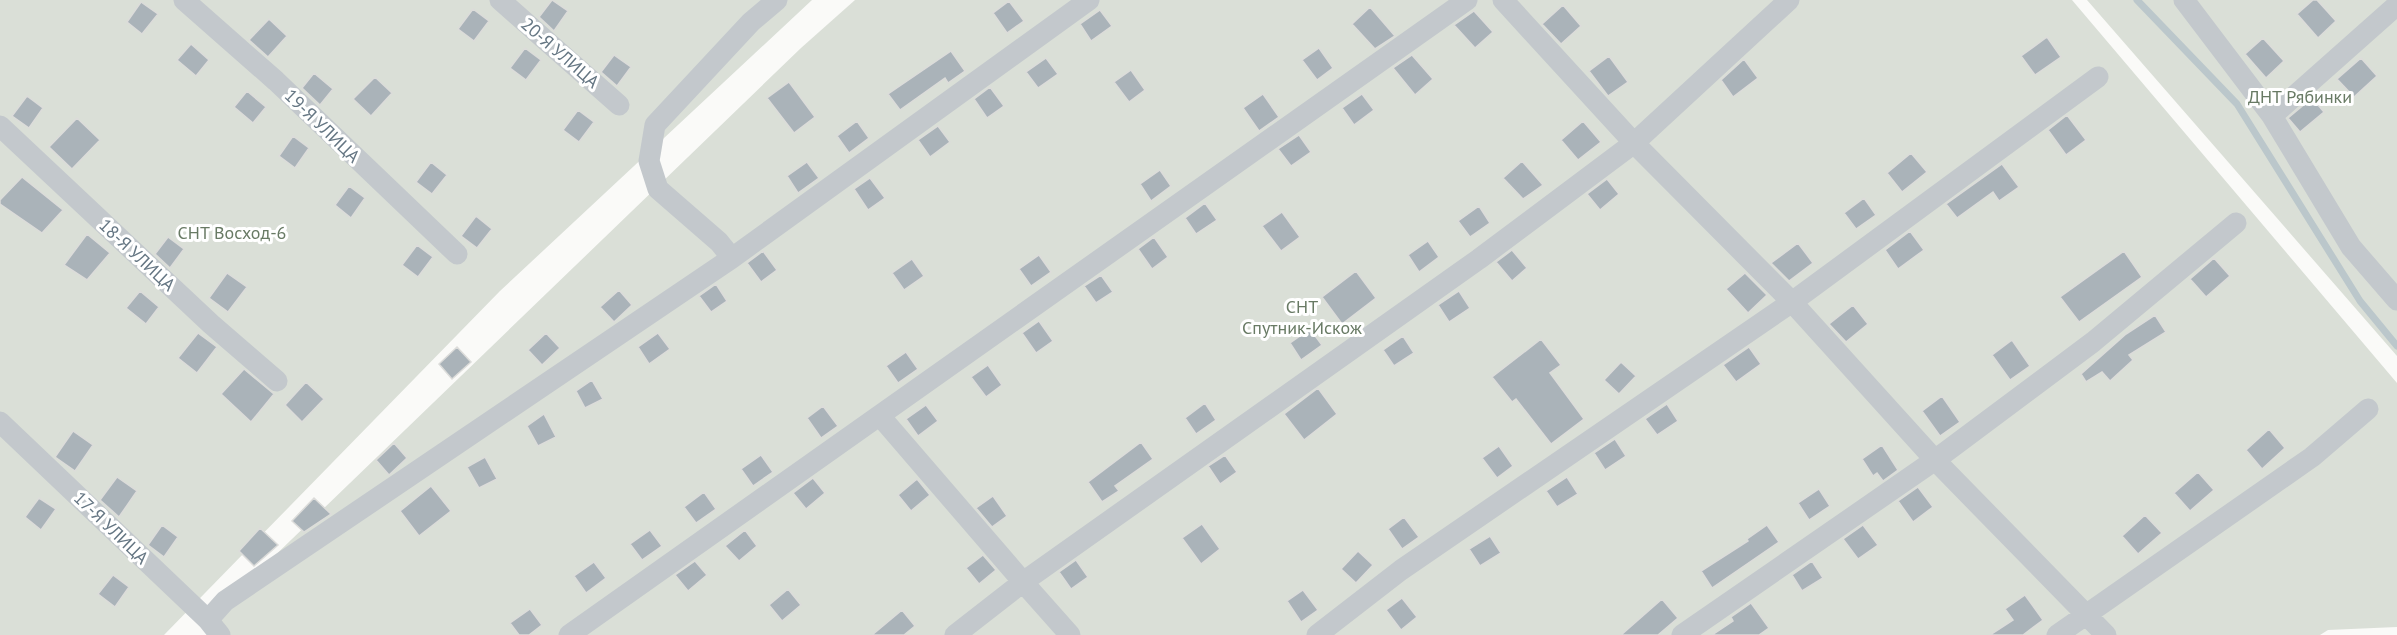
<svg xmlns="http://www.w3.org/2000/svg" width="2397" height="635" font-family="'PT Sans',sans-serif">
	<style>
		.green { fill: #dadfd7 }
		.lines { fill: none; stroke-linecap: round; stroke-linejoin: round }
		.stream { stroke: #bbc7cb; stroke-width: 7 }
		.building { fill: #aab3b9; stroke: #dcdcda; stroke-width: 1.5 }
		.minor { stroke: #c3c8cc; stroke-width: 21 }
		.labels { text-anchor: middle; stroke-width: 6; stroke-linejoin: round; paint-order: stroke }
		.street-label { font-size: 18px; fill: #657683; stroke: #fff }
		.park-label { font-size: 18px; fill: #687a64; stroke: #fff }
	</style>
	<rect width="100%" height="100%" fill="#fafaf8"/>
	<path class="green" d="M0 0H812L500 291 164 635H0Z
		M855 0H2072L2397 383V627L2328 630 2320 635H217L208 620 801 48Z
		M2087 0H2397V356Z"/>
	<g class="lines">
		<path class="stream" d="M2137 0 2237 104 2360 301 2397 346"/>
	</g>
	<path class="building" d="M552 0 568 11 554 31 539 17Z
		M2313 0H2317L2336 21 2318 38 2297 14Z
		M1009 1 1024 21 1007 33 993 13Z
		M141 2 158 14 142 34 127 22Z
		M1563 5 1581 26 1561 44 1542 24Z
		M1370 7 1395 36 1375 49 1352 24Z
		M473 9 489 21 474 41 458 29Z
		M1100 10 1112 26 1091 41 1080 24Z
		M1474 11 1493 32 1475 48 1454 25Z
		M269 19 287 36 268 57 249 40Z
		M2047 37 2061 57 2035 75 2021 56Z
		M2263 38 2284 61 2266 78 2245 54Z
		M191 44 209 60 196 76 177 60Z
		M525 48 541 60 526 80 510 68Z
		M1319 48 1333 68 1317 80 1302 60Z
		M951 51 965 71 948 83 945 78 900 110 888 94Z
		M614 55 631 67 617 86 601 72Z
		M1412 55 1433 79 1415 95 1393 68Z
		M1609 56 1628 82 1608 96 1589 71Z
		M1046 58 1058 74 1038 88 1026 72Z
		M2361 58 2377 76 2354 97 2337 79Z
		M1744 59 1758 78 1733 97 1721 80Z
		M1131 70 1145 90 1129 102 1114 82Z
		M314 73 333 89 320 105 302 88Z
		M375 77 392 93 371 116 353 99Z
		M789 82 815 117 794 133 767 98Z
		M990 87 1004 106 987 118 974 99Z
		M247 91 266 107 253 123 234 107Z
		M1263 94 1279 117 1259 131 1243 108Z
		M1362 94 1374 110 1354 125 1342 108Z
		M27 96 43 108 29 128 12 116Z
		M2312 98 2324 112 2300 132 2288 118Z
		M578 110 594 122 579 142 563 130Z
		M2067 115 2086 140 2066 155 2048 130Z
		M77 118 100 140 72 169 49 147Z
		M857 121 869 138 849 153 837 136Z
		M1583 121 1601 142 1578 160 1561 140Z
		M938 126 950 142 930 157 918 140Z
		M1299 135 1311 152 1291 166 1278 149Z
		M293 136 309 148 295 168 279 156Z
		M1911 153 1927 172 1902 192 1887 173Z
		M1522 161 1543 185 1523 199 1503 178Z
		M431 162 447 175 432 194 416 182Z
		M807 162 819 178 798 193 787 176Z
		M2002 164 2019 187 1999 201 1993 192 1957 218 1946 204Z
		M1160 170 1171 186 1151 201 1140 184Z
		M22 177 63 210 42 233 0 204V200Z
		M870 178 885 198 868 210 854 189Z
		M1607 179 1619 194 1600 210 1587 194Z
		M349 186 365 198 351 218 335 205Z
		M1864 198 1876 215 1856 229 1844 213Z
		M1205 203 1217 220 1196 234 1185 218Z
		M1479 206 1490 223 1470 237 1458 221Z
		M1282 212 1300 237 1281 251 1262 226Z
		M476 216 492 229 477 248 461 236Z
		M1910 231 1924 250 1898 269 1885 250Z
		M87 234 110 253 87 280 64 265Z
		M168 237 184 249 170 268 155 254Z
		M1154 237 1168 257 1152 269 1138 249Z
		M1428 241 1439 257 1419 272 1408 255Z
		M1798 243 1813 263 1789 281 1771 263Z
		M417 245 433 257 418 277 402 265Z
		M1512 250 1527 268 1512 281 1496 262Z
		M763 251 777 270 761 282 747 263Z
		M2124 251 2142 277 2079 322 2060 297Z
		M1039 255 1051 272 1031 286 1019 269Z
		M2214 258 2230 276 2206 297 2190 279Z
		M912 259 924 276 904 290 892 273Z
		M1356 271 1376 298 1342 324 1322 297Z
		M227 273 247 287 228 312 209 298Z
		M1745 273 1767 295 1748 313 1726 289Z
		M1101 275 1113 292 1096 303 1084 286Z
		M716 284 727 301 711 312 699 296Z
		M619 290 632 305 614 322 600 307Z
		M140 291 159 307 146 324 126 308Z
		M1459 291 1470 308 1449 322 1438 305Z
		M1853 305 1868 324 1846 342 1829 324Z
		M2155 315 2166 332 2129 355 2133 360 2110 381 2102 372 2086 382 2081 374 2126 334Z
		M1039 321 1053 341 1036 353 1022 333Z
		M1310 329 1322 345 1301 360 1290 343Z
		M198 333 217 347 197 373 178 358Z
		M546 333 560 348 542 365 528 350Z
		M658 333 670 349 649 364 638 347Z
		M1403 336 1414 353 1394 366 1383 350Z
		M1541 339 1561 365 1550 373 1584 419 1551 444 1516 399 1512 402 1492 377Z
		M2012 340 2030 366 2010 380 1992 355Z
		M457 347 471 362 452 379 439 364Z
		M1749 347 1761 364 1736 382 1723 365Z
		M906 352 918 369 898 383 886 366Z
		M1621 362 1636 376 1619 394 1604 380Z
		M988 365 1002 385 986 397 971 377Z
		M244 369 274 394 251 422 221 394Z
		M592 380 603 399 585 408 576 391Z
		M306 382 324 399 302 422 285 405Z
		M1318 388 1337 414 1304 440 1284 414Z
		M1942 396 1960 422 1940 436 1922 411Z
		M1205 403 1216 420 1196 434 1185 418Z
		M1667 404 1678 421 1657 435 1645 419Z
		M926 405 938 421 918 436 906 419Z
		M823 406 838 426 821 438 807 418Z
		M544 414 556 437 538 446 527 426Z
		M2269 429 2285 448 2262 469 2246 450Z
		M73 431 93 445 75 471 55 457Z
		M1615 439 1626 456 1605 470 1594 453Z
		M1141 442 1153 459 1115 486 1119 491 1102 502 1088 482Z
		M394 443 407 458 389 475 376 460Z
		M1882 445 1898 470 1883 481 1877 473 1873 476 1862 459Z
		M1499 446 1513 466 1497 478 1482 458Z
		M761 455 773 472 753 486 741 469Z
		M1225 455 1237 472 1220 484 1208 466Z
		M485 457 497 479 479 488 467 467Z
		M2198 472 2214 490 2190 511 2174 493Z
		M117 477 137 491 119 517 100 500Z
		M1567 477 1578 494 1557 507 1546 491Z
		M813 478 825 493 806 509 793 493Z
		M917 479 930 495 911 511 898 495Z
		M431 486 451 511 419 536 400 511Z
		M1918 487 1933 507 1913 522 1898 501Z
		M1819 489 1830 506 1809 520 1798 503Z
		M704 492 716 509 696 523 684 507Z
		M993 496 1007 516 992 527 976 508Z
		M39 498 56 509 41 530 25 517Z
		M314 498 331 514 304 532 292 521Z
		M2145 515 2162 533 2138 554 2122 536Z
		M1404 517 1419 537 1402 549 1388 529Z
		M1202 524 1220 549 1201 564 1182 538Z
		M162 525 178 537 164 557 148 545Z
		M1767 525 1779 542 1712 588 1701 571 1748 541 1747 539Z
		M1863 525 1878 545 1858 559 1843 539Z
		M260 528 278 545 254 566 239 551Z
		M650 530 662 546 642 560 630 544Z
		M745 530 757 546 739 561 725 546Z
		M1490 536 1501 553 1480 566 1469 549Z
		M1358 551 1373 565 1356 583 1341 569Z
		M983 555 996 570 979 584 966 568Z
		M1076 560 1088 577 1071 589 1059 572Z
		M695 561 707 575 688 591 675 575Z
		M1812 561 1823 578 1802 591 1792 575Z
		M594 562 606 578 586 593 574 576Z
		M113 575 129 587 115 607 98 594Z
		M788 589 801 605 782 621 769 605Z
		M1303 590 1318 610 1301 622 1287 601Z
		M2025 595 2043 620 2023 635H1990L2013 620 2005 609Z
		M1402 598 1417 617 1401 630 1386 610Z
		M1662 599 1678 618 1658 635H1621Z
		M1751 603 1769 628 1759 635H1712L1733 621 1731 617Z
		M530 609 542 625 529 635H519L510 623Z
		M902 610 915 626 904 635H872Z"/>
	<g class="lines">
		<path class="minor" d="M184 0 276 81 457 254
			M500 0 619 105
			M1503 0 1634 143 1792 302 1935 460 2106 635
			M2184 0 2272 116 2351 247 2397 300
			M2272 116 2397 5
			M0 126 211 324 277 381
			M732 258 719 242 658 189 649 161 655 125 751 22 777 0
			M880 416 1023 582 1479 259 1634 143 1789 0
			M0 422 208 620 220 635
			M208 620 225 601 732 258 1089 0
			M569 635 1467 0
			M955 635 1023 582 1070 635
			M1317 635 1401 570 1792 302 2098 77
			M1682 635 1935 460 2093 342 2236 223
			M2057 635 2312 457 2368 409"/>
	</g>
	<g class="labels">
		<g class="street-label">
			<text transform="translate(560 53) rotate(41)" y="6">20-Я УЛИЦА</text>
			<text transform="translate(322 126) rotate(44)" y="6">19-Я УЛИЦА</text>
			<text transform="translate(137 255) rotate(43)" y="6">18-Я УЛИЦА</text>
			<text transform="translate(111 528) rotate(44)" y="6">17-Я УЛИЦА</text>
		</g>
		<g class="park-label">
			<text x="2300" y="103">ДНТ Рябинки</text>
			<text x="232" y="239">СНТ Восход-6</text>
			<text x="1302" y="313">СНТ<tspan x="1302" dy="21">Спутник-Искож</tspan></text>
		</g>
	</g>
</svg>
